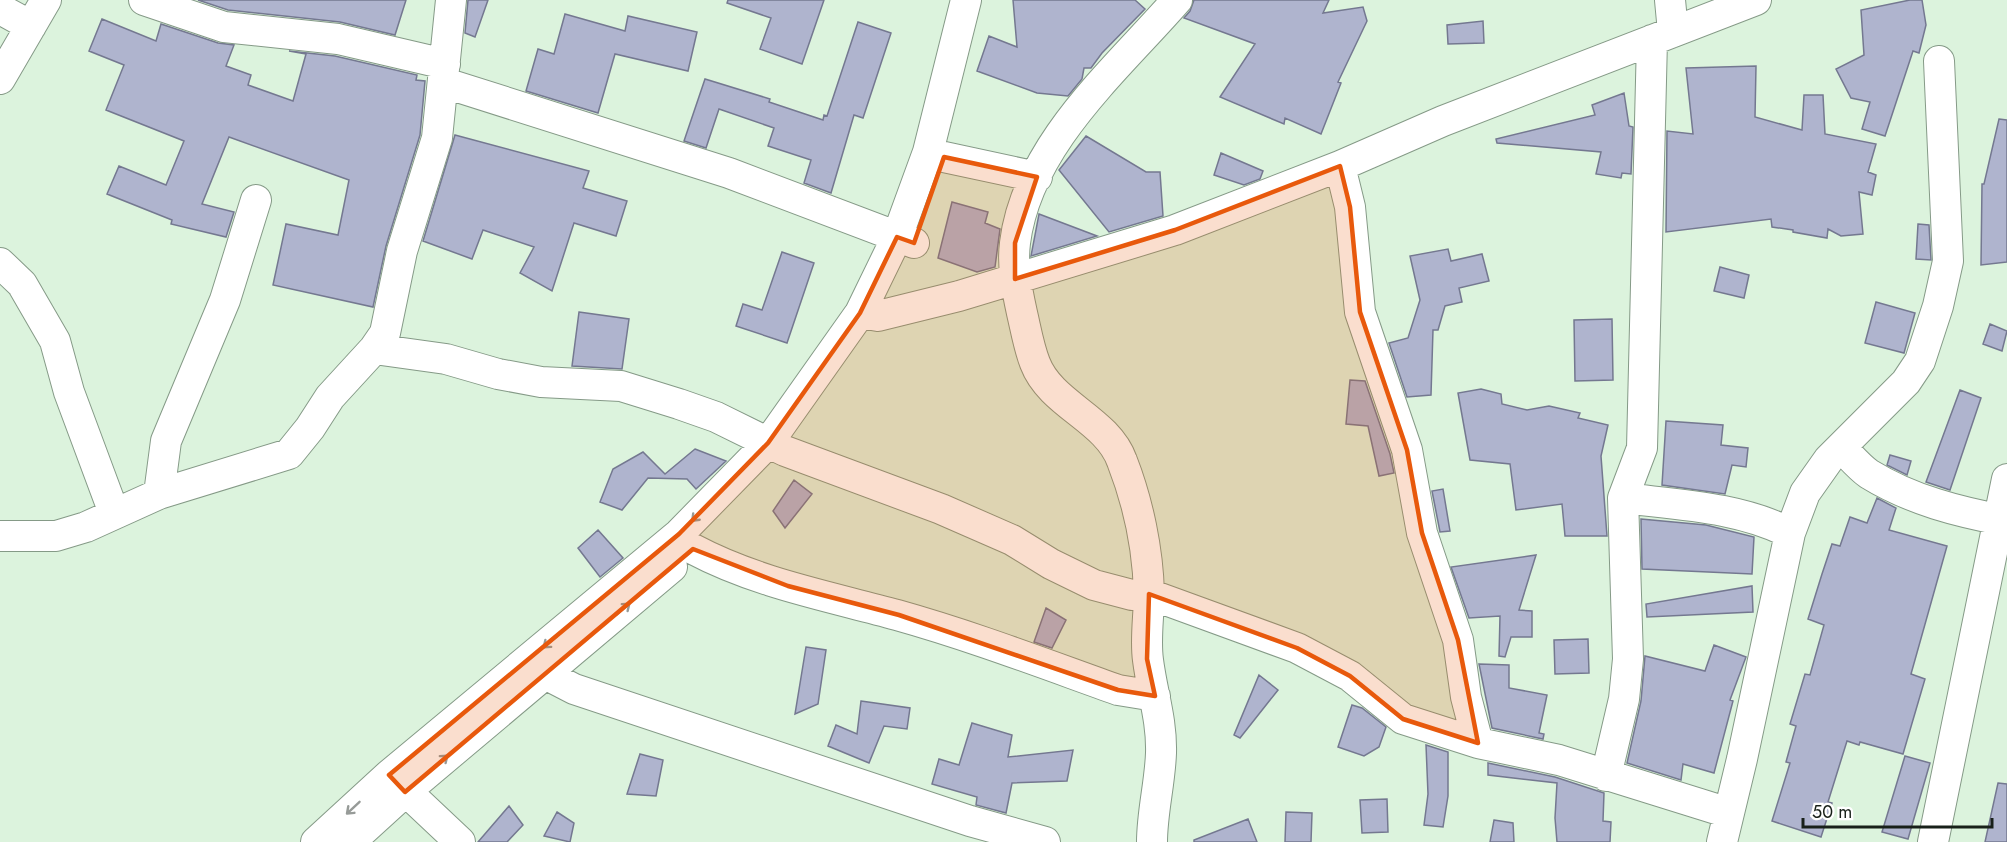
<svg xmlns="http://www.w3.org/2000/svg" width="2007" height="842" font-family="Jost,sans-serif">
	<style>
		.building { fill: #afb4ce; stroke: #747890; stroke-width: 1.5 }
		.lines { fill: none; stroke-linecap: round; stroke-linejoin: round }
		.minor-casing { stroke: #859a87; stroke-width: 32 }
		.minor { stroke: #fff; stroke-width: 30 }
		.oneway { stroke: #979b98 }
		.marked { fill: #e8590c; fill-opacity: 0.2; stroke: #e8590c; stroke-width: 4.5; stroke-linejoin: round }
	</style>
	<rect width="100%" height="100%" fill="#dcf3dd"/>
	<path class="building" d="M198 0H406L395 35 340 22 228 10Z
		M468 0H488L475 37 465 33Z
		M728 0H824L802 64 760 49 771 18 727 3Z
		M1013 0H1135L1145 9 1102 53 1091 68H1084L1082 79 1068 96 1037 93 977 71 989 36 1017 47Z
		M1194 0H1329L1323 13 1363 7 1367 21 1338 82 1341 83 1321 134 1285 118 1284 124 1220 97 1255 44 1184 18 1190 11Z
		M1910 0H1922L1926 25 1919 53 1913 51 1885 136 1862 129 1870 102 1851 98 1836 69 1864 55 1861 10Z
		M565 14 625 31 628 16 697 32 688 71 615 54 598 113 526 91 538 49 554 54Z
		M102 19 156 41 161 24 218 43 234 45 226 66 251 75 248 85 293 101 306 54 289 51 335 56 417 75 416 80 425 81 420 135 386 246 373 307 273 285 286 224 338 235 349 180 229 137 202 204 234 212 226 237 171 224 172 220 107 194 119 166 166 185 184 141 106 110 124 65 89 51Z
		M1483 21 1484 43 1448 44 1447 25Z
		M858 22 891 33 863 118 854 115 831 193 804 183 811 160 768 146 774 128 719 109 706 148 684 141 705 79 770 99 769 102 823 120 824 115 827 116Z
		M1756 66 1755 117 1802 130 1804 95H1823L1825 134 1876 144 1868 172 1876 175 1872 195 1859 192 1863 234 1841 236 1828 229 1827 238 1793 232V230L1772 227 1771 219 1666 232 1667 131 1693 134 1686 68Z
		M1624 93 1629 126 1633 127 1631 174 1622 173 1621 178 1596 174 1601 152 1497 143 1496 139 1595 115 1592 105Z
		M1999 119 2007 120V262L1981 265 1982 184H1984Z
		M455 135 589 171 583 188 627 201 616 236 574 223 552 291 520 273 534 247 483 230 472 259 423 241Z
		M1086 136 1146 172H1160L1163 216 1109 232 1059 170Z
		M1221 153 1263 171 1260 179 1244 185 1214 175Z
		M952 202 988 212 985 223 1000 229 995 267 977 272 938 258Z
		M1039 214 1097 236 1031 256Z
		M1918 224 1929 225 1931 260 1916 259Z
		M1448 249 1451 261 1482 254 1489 281 1459 288 1462 302 1445 306 1438 330H1433L1431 395 1407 397 1389 343 1408 338 1420 300 1410 256Z
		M782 252 814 263 787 343 736 326 743 304 762 310Z
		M1720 267 1749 275 1744 298 1714 291Z
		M1876 302 1915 313 1904 353 1865 343Z
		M579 312 629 319 622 369 572 366Z
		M1612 319 1613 380 1575 381 1574 320Z
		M1990 324 2007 331 2002 351 1983 344Z
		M1350 380 1365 381 1390 454 1394 473 1379 476 1368 426 1346 424Z
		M1481 389 1501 394 1502 404 1527 410 1549 406 1580 413 1578 418 1608 425 1601 456 1607 536H1565L1562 504 1516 510 1510 464 1470 460 1458 393Z
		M1960 390 1981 398 1950 490 1926 482Z
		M1666 421 1723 425 1721 445 1748 448 1746 467 1732 465 1725 494 1662 485Z
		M695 449 726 461 696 489 687 479 648 478 622 510 600 502 613 469 643 452 665 474Z
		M1890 455 1911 461 1907 475 1887 465Z
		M794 480 812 494 785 528 773 511Z
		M1443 489 1450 531 1440 532 1432 491Z
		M1877 498 1896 508 1889 530 1947 546 1911 674 1925 679 1903 754 1860 742 1859 745 1847 741 1828 802 1832 803 1821 837 1772 821 1790 763 1786 762 1796 726 1790 724 1805 674 1810 675 1824 625 1808 619 1822 574 1832 544 1840 546 1850 517 1867 523Z
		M1641 519 1706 525 1754 537 1752 574 1642 569Z
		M598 530 623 558 600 577 578 548Z
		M1536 555 1519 610 1532 611V637H1511L1505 657 1499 656 1500 616 1469 618 1451 567Z
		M1752 586 1753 612 1647 617 1646 604Z
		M1046 608 1066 620 1052 648 1034 642Z
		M1588 639 1589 673 1555 674 1554 640Z
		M1714 645 1746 657 1730 700 1733 701 1714 773 1683 764 1681 780 1627 763 1641 701 1645 656 1705 671Z
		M806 647 826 650 818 704 795 714Z
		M1479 664 1509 665V688L1547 695 1539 733 1544 734 1543 739 1492 728Z
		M1259 675 1278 690 1240 738 1234 735Z
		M861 701 910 708 907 729 884 726 869 763 828 746 836 725 857 734Z
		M1352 705 1362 708 1386 727 1379 747 1364 756 1338 747Z
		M972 723 1012 735 1008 757 1073 750 1067 781 1012 783 1006 813 976 805 977 797 932 784 939 759 959 765Z
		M1426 745 1448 752V796L1443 827 1424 825 1428 794Z
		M640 754 663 760 656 796 627 794Z
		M1905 756 1930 763 1908 839 1882 832Z
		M1488 763 1555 777 1604 793 1603 821 1611 822 1610 842H1557L1555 818 1557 783 1488 775Z
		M1998 783 2007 784V842H1985Z
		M1387 799 1388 832 1362 833 1360 800Z
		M509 806 523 825 507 842H478Z
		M557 812 574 823 570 842 544 836Z
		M1286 812 1312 813 1311 842H1285Z
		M1248 819 1257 842H1194V840Z
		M1494 820 1513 823 1514 842H1490Z"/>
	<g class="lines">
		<g class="minor-casing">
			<path id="minor" d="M144 0 224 27 338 39 445 64
				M1670 0 1673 32
				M0 9 31 26
				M0 79 46 0
				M445 83 729 173 914 243
				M944 157 1037 177
				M1340 166 1350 207 1360 312 1407 450 1422 533 1458 640 1466 697 1478 743
				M0 263 22 284 55 341 69 392 114 513
				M860 313 878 316 959 296 1175 230 1340 166 1443 121 1756 0
				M374 349 446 359 498 374 541 382 621 386 679 404 716 417 785 451 941 509 1012 540 1051 564 1094 585 1132 595 1149 594 1297 648 1350 676 1403 719 1478 743 1559 760 1729 813
				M1842 448C1850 456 1859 467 1869 474 1911 500 1959 512 2007 521
				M159 494 166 441 225 300 256 200
				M1623 498C1680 505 1739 507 1790 533
				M0 536H56L86 527 159 494 289 454 310 428 330 397 374 349 385 333 402 251 437 138 451 0
				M693 549C757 583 828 596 897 615 972 636 1045 664 1118 690L1155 696
				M545 674 574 689 970 821 1045 842
				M1606 776 1624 699 1628 659 1623 498 1642 448 1652 40
				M391 777 460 842
				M316 842 389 775 679 534 768 443 860 313 897 237 928 152 966 0
				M350 842 405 792 672 567
				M1152 842C1152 812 1160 783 1161 753 1162 720 1152 692 1148 660 1145 639 1149 616 1149 594 1148 550 1138 502 1122 461 1107 419 1051 405 1035 363 1029 348 1026 330 1022 313 1017 290 1012 267 1015 243 1027 145 1116 70 1177 0
				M1722 842 1742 759 1790 533 1805 493 1829 459 1906 382 1920 361 1938 306 1948 261 1939 61
				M1933 842 2007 479"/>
		</g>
		<use href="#minor" class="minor"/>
	</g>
	<defs><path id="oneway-shaft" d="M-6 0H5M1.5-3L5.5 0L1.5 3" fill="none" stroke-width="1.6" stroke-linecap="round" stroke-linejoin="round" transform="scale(1.5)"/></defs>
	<g class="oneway">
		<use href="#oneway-shaft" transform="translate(698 515) rotate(134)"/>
		<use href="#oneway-shaft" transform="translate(623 609) rotate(-40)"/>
		<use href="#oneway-shaft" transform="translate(550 642) rotate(140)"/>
		<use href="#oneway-shaft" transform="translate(441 761) rotate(-40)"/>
		<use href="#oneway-shaft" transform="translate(353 808) rotate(137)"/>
	</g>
	<path class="marked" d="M944 157 1037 177 1015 243V279L1175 230 1340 166 1350 207 1360 312 1407 450 1422 533 1458 640 1478 743 1403 719 1350 676 1297 648 1149 594 1147 659 1155 696 1118 690 899 615 788 586 693 549 405 792 389 775 679 534 768 443 860 313 897 237 914 243Z"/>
	<path d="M1803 818v9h189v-9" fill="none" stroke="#182019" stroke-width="3"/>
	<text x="1812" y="818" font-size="18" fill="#182019" stroke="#ffffff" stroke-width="4.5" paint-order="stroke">50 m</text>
</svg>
